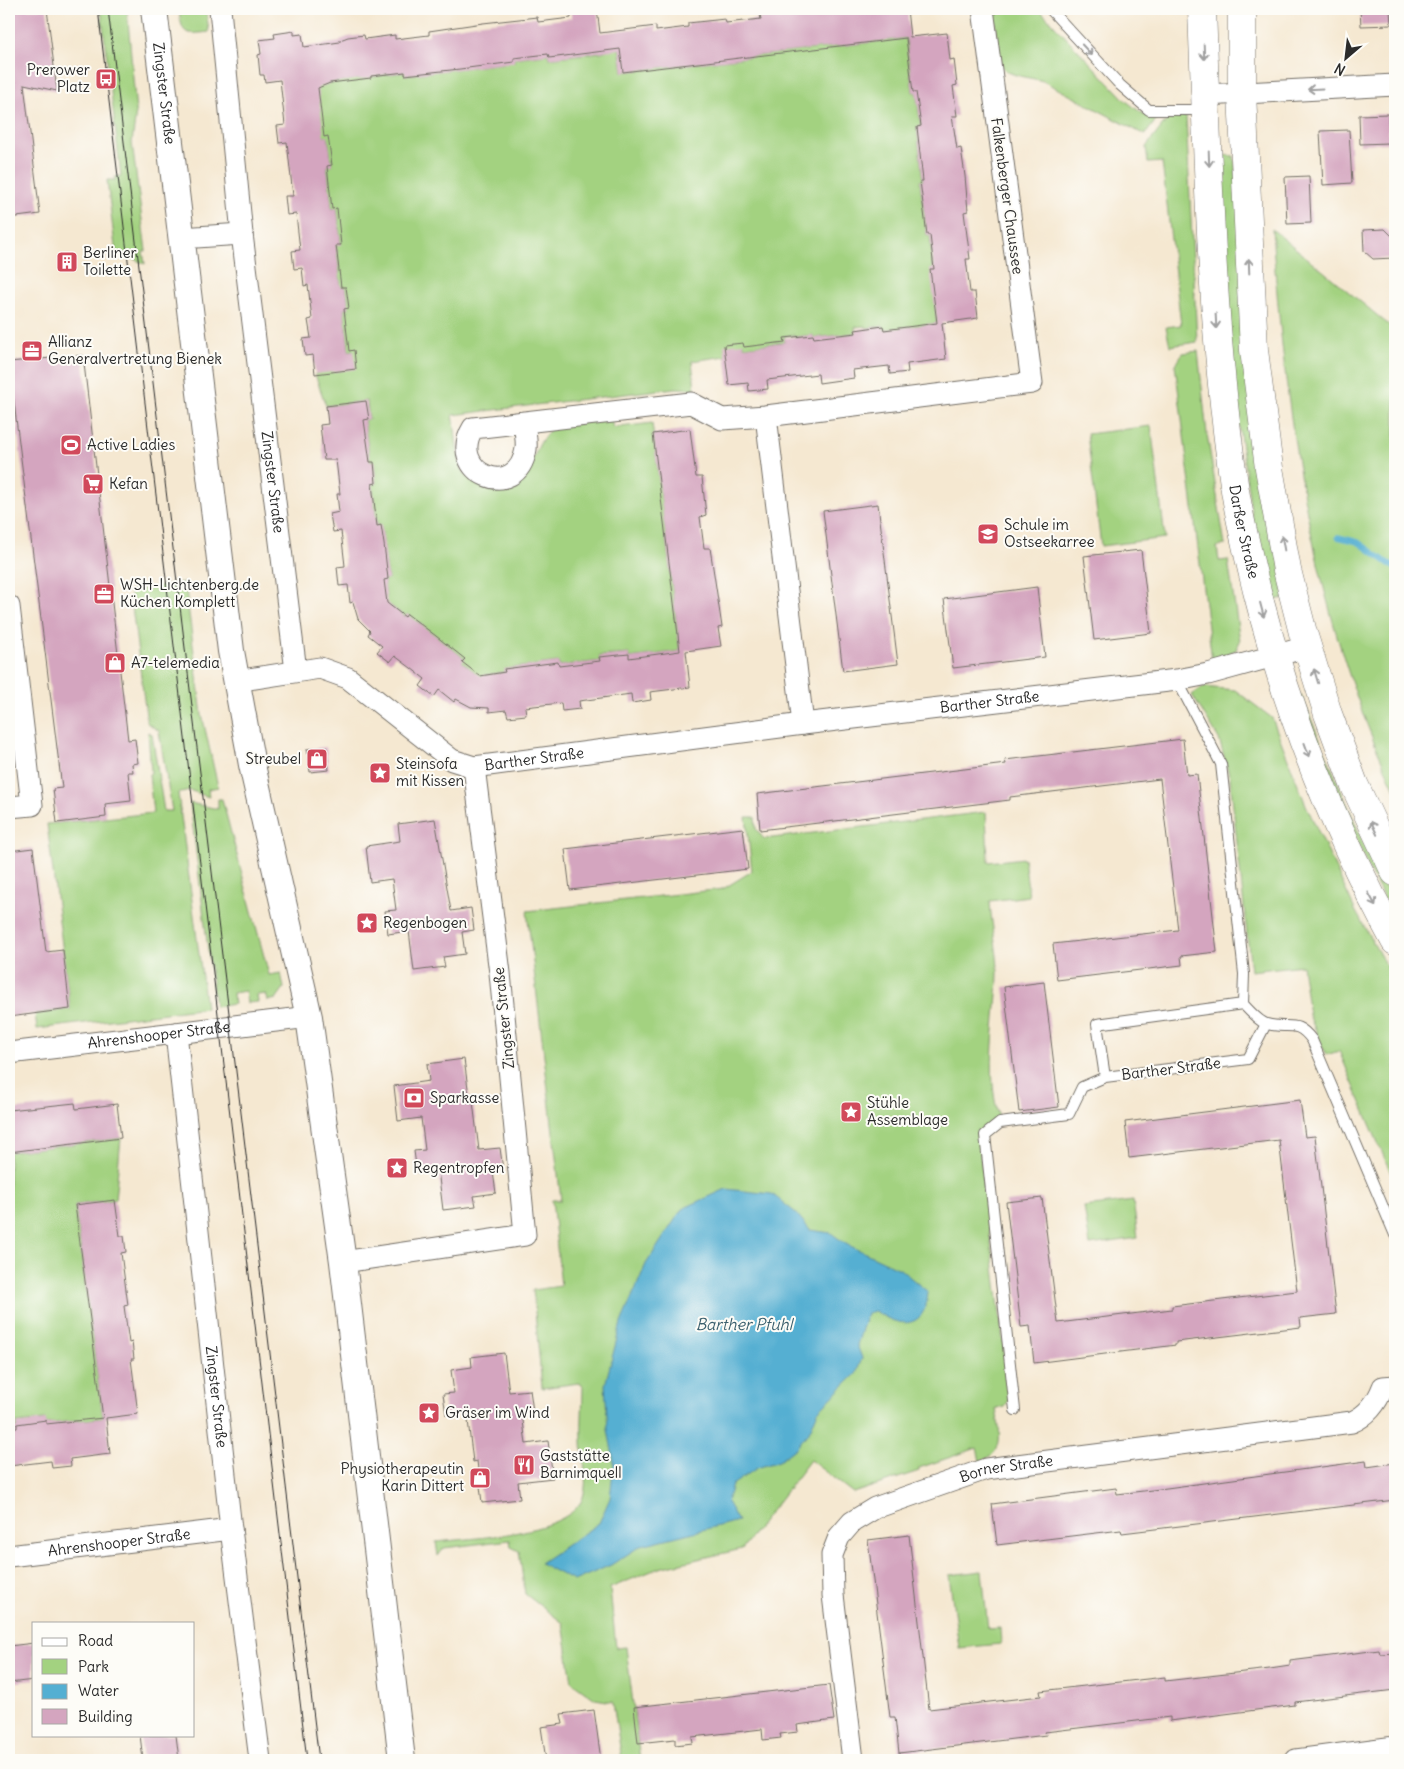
<svg xmlns="http://www.w3.org/2000/svg" width="1404" height="1769" font-family="Delius,sans-serif">
	<style>
		.green { fill: #a3d280; stroke: #677e56 }
		.water { fill: #54afd2; stroke: #406d7e }
		.lines { fill: none; stroke-linecap: round; stroke-linejoin: round }
		.stream { stroke: #54afd2; stroke-width: 5.5 }
		.building { fill: #d4a5bf }
		.service-casing { stroke: #726d65; stroke-width: 12 }
		.minor-casing { stroke: #726d65; stroke-width: 23 }
		.tertiary-casing { stroke: #726d65; stroke-width: 28 }
		.secondary-casing { stroke: #726d65; stroke-width: 29 }
		.service { stroke: #fff; stroke-width: 10 }
		.minor { stroke: #fff; stroke-width: 21 }
		.tertiary { stroke: #fff; stroke-width: 26 }
		.secondary { stroke: #fff; stroke-width: 28 }
		.tram { stroke: #2b2b2b; stroke-width: 1 }
		.oneway { stroke: #a0a0a0 }
		.labels { text-anchor: middle; stroke-width: 4; stroke-linejoin: round; paint-order: stroke }
		.poi-label { font-size: 15px; fill: #2b2b2b; stroke: #fdfcf7; text-anchor: start }
		.street-label { font-size: 15px; fill: #2b2b2b; stroke: #fdfcf7 }
		.water-label { font-size: 16px; font-style: italic; fill: #3b606e; stroke: #fdfcf7 }
	</style>
	<rect width="100%" height="100%" fill="#fdfcf7"/>
	<filter id="ink" filterUnits="userSpaceOnUse"><feTurbulence type="fractalNoise" baseFrequency=".02" numOctaves="2"/><feDisplacementMap in="SourceGraphic" scale="10" xChannelSelector="R" yChannelSelector="G"/><feConvolveMatrix kernelMatrix="1 2 1 2 8 2 1 2 1" color-interpolation-filters="sRGB"/></filter>
	<filter id="wash" filterUnits="userSpaceOnUse"><feTurbulence type="fractalNoise" baseFrequency=".0096" numOctaves="4" result="noise"/><feDisplacementMap in="SourceGraphic" scale="20" xChannelSelector="R" yChannelSelector="G"/><feGaussianBlur stdDeviation="1.12" result="paint"/><feColorMatrix in="noise" values="0 0 0 0 0 0 0 0 0 0 0 0 0 0 0 0 0 1.4 0 .05"/><feComposite in="paint" operator="in"/></filter>
	<g filter="url(#wash)">
		<rect width="100%" height="100%" fill="#f5e8d1"/>
		<path class="green" d="M101 9H127L136 112 132 143 146 251 143 252 145 264 123 254 116 255 107 180H115V177L121 176Z
			M179 9H206L209 32C184 35 182 35 179 9Z
			M994 9H1039L1126 101 1143 114 1155 118 1156 120 1145 135 1043 81C1030 77 1009 77 1001 66Z
			M906 38 913 92H916L921 126 917 127 923 181H920L927 235H930L937 323 884 330 883 326 866 328V326L855 327 856 333 814 338 813 335 795 337V335L784 336 785 342 744 347 743 343 726 356 692 361 695 389 675 388 453 415C456 430 456 456 462 469 470 485 493 493 509 485 515 482 524 472 528 466 539 452 536 443 553 427L611 419 613 428 652 423 680 651 629 658V654L599 656 600 661 559 666 558 662 505 669V672L485 675V679L474 675 476 673 462 662 464 658 407 614 405 617 391 606 388 608 383 599 386 598 384 580 388 579 381 526H377L372 484 376 483 374 462H370L364 420 369 419 367 401 326 406 315 374 353 350 349 351 344 309 349 308 346 287H341L336 245 341 244 337 208 332 209 327 166 332 165 328 137H323L317 85 405 72 406 75 514 62V58L548 54 549 58 602 52 619 45 623 72Z
			M1170 116H1186L1197 342 1170 346 1166 327 1181 325 1162 162 1148 163 1146 147Z
			M1220 155 1234 156 1284 598 1269 601 1256 545 1232 378Z
			M1272 229 1395 330V790C1313 616 1285 419 1272 229Z
			M1198 351 1207 434 1225 545 1217 547 1219 561 1228 560 1240 641 1236 650 1212 660 1175 364 1183 353Z
			M1151 426 1165 538 1101 546 1087 434Z
			M185 582 202 715 218 787 208 789 209 797 189 790 178 793 206 1008 37 1029 35 1014 70 1009 47 824 153 813 149 775 151 772 148 732 152 734 164 811H172L159 731 147 723 130 591Z
			M1203 687 1235 690 1272 718 1306 805 1355 910 1395 982V1183L1339 1051 1326 1055 1309 1015 1302 965 1251 971 1230 778 1219 739 1192 695Z
			M1301 695 1373 866 1395 904V919L1369 870 1300 696Z
			M218 799H222L269 975 281 973 284 988 276 999 268 1001 266 994 257 995 258 1002 247 1003 245 991 233 993 234 1004 215 1007 190 803 218 809Z
			M986 812 988 862 1024 858 1029 896 990 901C991 925 998 949 998 973 997 1021 985 1070 999 1118L986 1127 979 1145 1010 1398 1005 1407 996 1408C999 1430 1007 1453 980 1461L977 1448 919 1468V1471L853 1493 810 1460 742 1549 659 1568 610 1588 616 1648 626 1647 640 1760H622L613 1702 595 1699 572 1682 563 1623 525 1594 519 1551 511 1547 510 1540 444 1548 438 1556 436 1542C470 1538 571 1535 583 1497 589 1480 582 1457 582 1440 581 1422 583 1404 583 1386L579 1383 542 1388 533 1290 561 1286 552 1200H561L527 911 723 889 752 871 746 817H755L756 829 764 839Z
			M121 1138 115 1200 75 1205 103 1418 46 1424 45 1420 17 1423V1428L9 1429V1152Z
			M1133 1201 1138 1238 1090 1245 1084 1207Z
			M982 1571 988 1629 1000 1628 1001 1644 959 1648 949 1575Z"/>
		<path class="water" d="M726 1189 772 1194 796 1213 810 1230 831 1233 846 1244 900 1269 928 1292C926 1329 901 1329 875 1311L867 1313 857 1345 862 1358 856 1374 818 1411 810 1430 797 1447 779 1461 757 1468 732 1485 727 1502 738 1521 642 1545 611 1565 574 1581 540 1563 599 1523 610 1498 614 1462 608 1430 605 1385 621 1323 646 1264 682 1209Z"/>
		<g class="lines">
			<path class="stream" d="M1338 537 1358 542 1395 568"/>
		</g>
		<g id="blocks">
			<path class="building" d="M9 9H47L57 91 24 84 40 214 9 218Z
				M597 9 600 33 656 26V31L688 27V23L725 19 726 23 761 19 760 15 789 12V9H907L910 37 947 33 950 60 954 59 957 85 953 86 957 116H952L957 149 961 148 965 176 968 211 964 212 970 259H966L970 292H975L978 318 942 323 946 359 907 364 908 372 890 374 889 366 853 370 854 378 819 383 818 374 767 380 768 389 749 391 748 383 729 385 724 345 743 343 744 347 785 342 784 338 813 335 814 338 856 333 855 330 883 326 884 330 937 323 930 269H934L930 235H927L920 181H923L917 127 921 126 916 92H913L906 38 623 72 620 49 549 58 548 54 514 58V62L460 69 405 75V72L371 76V78L330 83 318 88 324 137 328 136 332 165 327 166 332 209 337 208 341 245H336L341 287H346L349 308 344 309 349 351 354 350 356 369 315 374 313 355 305 356 303 339 311 338 308 320 312 319 308 285 304 286 302 268 294 269 292 251 300 250 296 214 287 215 285 196H293L287 142 279 143 277 126 285 125 280 80 265 82 264 75H260L258 55 261 54 259 40 275 38 274 34 294 31V35L302 34 304 47 340 42V40L348 37 364 35 365 39 395 35V39L429 35V31L483 23 537 17 538 22 571 18V12Z
				M1360 9H1390L1391 25 1361 26Z
				M1388 114 1389 143 1360 144 1359 115Z
				M1349 130 1352 183 1323 185 1320 131Z
				M1309 176 1311 223 1287 224 1285 177Z
				M1385 229 1393 237 1394 258 1373 259 1364 251 1363 230Z
				M83 355 128 740 135 739 138 763 132 764 133 772H128L131 801 105 804 106 817 57 823 53 789 62 788 9 362Z
				M366 401 369 419 364 420 370 462H374L376 483 372 484 377 526 381 525 384 544 388 579 384 580 387 603 405 617 407 614 436 636 465 659 462 662 480 676 505 672 504 669 558 662 559 666 600 661 599 657 629 654V658L680 651 653 434 690 429 696 477H702L706 515 700 517 704 548H710L722 627 718 628 721 646 686 651 690 687 650 692 651 700 632 703 631 694 579 701 580 709 562 711 561 703 525 707 526 715 508 717 506 710 489 712V708L471 707 456 699 454 702 439 690 434 697 420 686 425 679 411 668 395 656 390 662 377 652 382 646 368 635 370 631 358 619 353 602 350 603 348 585 339 586 337 567 345 566 341 531 333 532 330 514 339 512 337 494H340L336 460H324L320 425 328 424 326 406Z
				M878 504 898 664 843 671 823 511Z
				M1141 550 1151 633 1094 640 1084 556Z
				M1037 587 1045 657 953 668 944 599Z
				M1183 739 1187 775 1197 774 1217 952 1181 956 1182 965 1057 980 1053 944 1178 930 1160 779 1010 797V800L760 830 757 794 1006 764 1005 760Z
				M326 747 329 770 310 772 307 749Z
				M435 819 451 911 471 908 474 930 462 932 465 954 443 957 445 967 414 971 409 931 388 934 385 911 396 910 392 879 370 882 366 846 400 841 398 824Z
				M743 828 748 869 570 890 565 849Z
				M33 848 46 952 63 950 70 1009 9 1017V851Z
				M1044 982 1059 1107 1019 1112 1004 987Z
				M464 1059 470 1103 473 1102 479 1150 500 1148 503 1170 493 1172 496 1193 474 1196 476 1206 443 1210 438 1170 417 1173 414 1151 425 1150 421 1118 398 1121 394 1086 429 1081 427 1064Z
				M1300 1100 1305 1137 1315 1136 1336 1314 1300 1318 1301 1327 1176 1342V1345L1034 1363 1030 1326 1021 1327 1006 1202 1042 1198 1058 1323 1172 1309V1306L1297 1291 1279 1140 1129 1158 1125 1122Z
				M75 1103 76 1109 117 1104 121 1138 9 1152V1110Z
				M115 1200 120 1236H124L126 1252 121 1253 128 1305 124 1306 129 1343 132 1342 134 1359H131L138 1414 106 1418 110 1454 70 1459 71 1466 52 1468 51 1461 9 1466V1429L17 1428V1424L46 1420V1424L103 1418 75 1205Z
				M504 1353 509 1392 530 1390 533 1411 522 1413 526 1444 548 1441 553 1478 518 1482 520 1499 482 1503 477 1461 473 1462 467 1412 446 1415 443 1394 454 1393 451 1370 472 1367 471 1357Z
				M1366 1461 1367 1467 1395 1463V1500L1122 1533 1121 1530 997 1545 992 1504 1116 1488 1117 1494 1152 1490Z
				M909 1535 929 1709 1041 1696 1040 1691 1165 1677V1681L1270 1669 1290 1666V1661L1379 1650 1380 1654 1395 1653V1690L1295 1702V1705L1170 1721V1717L1045 1732 1046 1735 899 1753 895 1717H890L868 1540Z
				M34 1643V1680L9 1683V1646Z
				M829 1685 834 1720 797 1725 798 1732 780 1734 781 1738 763 1740 762 1729 692 1737 693 1743 675 1745V1739L638 1743 634 1707Z
				M594 1710 601 1760H546L541 1727 563 1724 561 1714Z
				M140 1735H176L179 1760H143Z"/>
		</g>
	</g>
	<g filter="url(#ink)">
		<use href="#blocks" fill-opacity="0" stroke="#726d65" stroke-width="1"/>
		<g class="lines">
			<g class="service-casing">
				<path id="service" d="M1050 9 1120 85 1149 110H1206
					M1177 680 1221 764 1244 974 1243 1004
					M1266 1024 1248 1059 1105 1077 1097 1024 1243 1004C1249 1010 1259 1022 1267 1024 1288 1030 1296 1018 1312 1040L1395 1235
					M1015 1410 985 1135 1000 1123 1069 1114 1082 1087 1105 1077"/>
			</g>
			<g class="minor-casing">
				<g id="minor">
					<path id="s1" d="M220 9 242 234 296 671"/>
					<path d="M1205 95 1395 85"/>
					<path d="M181 238 242 234"/>
					<path d="M766 416 803 724"/>
					<path d="M524 422C525 431 527 441 526 449 517 504 446 472 473 428L691 403 722 419 766 416 1032 383 983 9"/>
					<path d="M9 606 32 805 9 807"/>
					<path id="s2" d="M236 681 320 668 348 678 452 760 474 767 803 724 1177 680 1208 674 1307 647"/>
					<path id="s3" d="M176 1033 231 1529 260 1760"/>
					<path id="s4" d="M9 1053 309 1017"/>
					<path d="M343 1262 525 1235 500 973 474 767"/>
					<path id="s5" d="M9 1556 231 1529"/>
					<path id="s6" d="M853 1760 833 1595 832 1555 839 1537 852 1522 875 1508 986 1469 1352 1422C1368 1415 1377 1403 1383 1387L1395 1386"/>
					<path d="M1296 1760 1395 1747"/>
				</g>
			</g>
			<g class="tertiary-casing">
				<g id="tertiary">
					<path id="s7" d="M154 9 231 651 252 765 309 1017 343 1262 402 1760"/>
				</g>
			</g>
			<g class="secondary-casing">
				<g id="secondary">
					<path id="s8" d="M1202 9C1208 165 1211 322 1233 477 1238 515 1248 554 1257 591 1288 714 1334 830 1395 941"/>
					<path d="M1242 9V93L1254 350 1269 468 1287 570 1303 633 1328 714 1354 784 1395 872"/>
				</g>
			</g>
			<use href="#service" class="service"/>
			<use href="#minor" class="minor"/>
			<use href="#tertiary" class="tertiary"/>
			<use href="#secondary" class="secondary"/>
			<path class="tram" d="M98 9 307 1760
				M108 9 319 1760"/>
		</g>
		<defs><path id="oneway-shaft" d="M-6 0H5M1.5-3L5.5 0L1.5 3" fill="none" stroke-width="1.6" stroke-linecap="round" stroke-linejoin="round" transform="scale(1.25)"/></defs>
		<g class="oneway">
			<use href="#oneway-shaft" transform="translate(1087 50) rotate(47)"/>
			<use href="#oneway-shaft" transform="translate(1204 52) rotate(88)"/>
			<use href="#oneway-shaft" transform="translate(1315 89) rotate(177)"/>
			<use href="#oneway-shaft" transform="translate(1209 159) rotate(88)"/>
			<use href="#oneway-shaft" transform="translate(1249 266) rotate(-92)"/>
			<use href="#oneway-shaft" transform="translate(1216 321) rotate(87)"/>
			<use href="#oneway-shaft" transform="translate(1283 543) rotate(-100)"/>
			<use href="#oneway-shaft" transform="translate(1262 610) rotate(75)"/>
			<use href="#oneway-shaft" transform="translate(1316 676) rotate(-107)"/>
			<use href="#oneway-shaft" transform="translate(1307 750) rotate(70)"/>
			<use href="#oneway-shaft" transform="translate(1374 828) rotate(-115)"/>
			<use href="#oneway-shaft" transform="translate(1372 899) rotate(61)"/>
		</g>
	</g>
	<defs>
		<g id="bus-square" transform="scale(1.125)"><rect x="-9" y="-9" width="18" height="18" rx="4" fill="#d1495b" stroke="#fdfcf7"/><path d="M-5-6H5V4H4V6H2V4H-2V6H-4V4H-5ZM-3.5-4V0h7V-4ZM-3.5 1.2v1.5H-2V1.2ZM2 1.2v1.5H3.5V1.2Z" fill="#fff"/></g>
		<g id="building-square" transform="scale(1.125)"><rect x="-9" y="-9" width="18" height="18" rx="4" fill="#d1495b" stroke="#fdfcf7"/><path d="M-4-6H4V6H1V3H-1V6H-4ZM-2.5-4.3h1.7v1.8h-1.7ZM.8-4.3h1.7v1.8H.8ZM-2.5-1h1.7V.8h-1.7ZM.8-1h1.7V.8H.8Z" fill="#fff"/></g>
		<g id="office-square" transform="scale(1.125)"><rect x="-9" y="-9" width="18" height="18" rx="4" fill="#d1495b" stroke="#fdfcf7"/><path d="M-6-3h4V-5.5h4V-3h4V5H-6ZM-1-4.5V-3h2v-1.5ZM-6 0V1H6V0Z" fill="#fff"/></g>
		<g id="stadium-square" transform="scale(1.125)"><rect x="-9" y="-9" width="18" height="18" rx="4" fill="#d1495b" stroke="#fdfcf7"/><path d="M0-5a6.5 5 0 1 0 0 10a6.5 5 0 1 0 0-10ZM-3.5-1.8h7v3.6h-7Z" fill="#fff"/></g>
		<g id="supermarket-square" transform="scale(1.125)"><rect x="-9" y="-9" width="18" height="18" rx="4" fill="#d1495b" stroke="#fdfcf7"/><path d="M-6-5.5h2.5l.6 2H6L4.5 2H-2.5L-4.4-4H-6ZM-1.5 3.2a1.3 1.3 0 1 0 .1 0ZM3 3.2a1.3 1.3 0 1 0 .1 0Z" fill="#fff"/></g>
		<g id="school-square" transform="scale(1.125)"><rect x="-9" y="-9" width="18" height="18" rx="4" fill="#d1495b" stroke="#fdfcf7"/><path d="M0-5L7-2L0 1L-7-2ZM-4 1L0 2.5L4 1V4Q0 6-4 4Z" fill="#fff"/></g>
		<g id="shop-square" transform="scale(1.125)"><rect x="-9" y="-9" width="18" height="18" rx="4" fill="#d1495b" stroke="#fdfcf7"/><path d="M-5-2.5h2.3a2.7 3.5 0 0 1 5.4 0H5L5.5 6h-11ZM-1.5-2.5h3a1.5 2.3 0 0 0-3 0Z" fill="#fff"/></g>
		<g id="sight-square" transform="scale(1.125)"><rect x="-9" y="-9" width="18" height="18" rx="4" fill="#d1495b" stroke="#fdfcf7"/><path d="M0-6L1.8-2.2L6-1.7L2.9 1.2L3.7 5.4L0 3.3L-3.7 5.4L-2.9 1.2L-6-1.7L-1.8-2.2Z" fill="#fff"/></g>
		<g id="bank-square" transform="scale(1.125)"><rect x="-9" y="-9" width="18" height="18" rx="4" fill="#d1495b" stroke="#fdfcf7"/><path d="M-6-4H6V4H-6ZM0-2.3a2.3 2.3 0 1 0 0 4.6a2.3 2.3 0 1 0 0-4.6Z" fill="#fff"/></g>
		<g id="restaurant-square" transform="scale(1.125)"><rect x="-9" y="-9" width="18" height="18" rx="4" fill="#d1495b" stroke="#fdfcf7"/><path d="M-5-6h1v4h1v-4h1v4h1v-4h1v5L-1.5 .5V6h-2V.5L-5-1ZM5-6V6H3V1.5H1.5Q1.5-4 5-6Z" fill="#fff"/></g>
	</defs>
	<g fill-rule="evenodd">
		<use href="#bus-square" x="106" y="79"/>
		<use href="#building-square" x="67" y="262"/>
		<use href="#office-square" x="32" y="351"/>
		<use href="#stadium-square" x="71" y="445"/>
		<use href="#supermarket-square" x="93" y="484"/>
		<use href="#school-square" x="988" y="534"/>
		<use href="#office-square" x="104" y="594"/>
		<use href="#shop-square" x="115" y="663"/>
		<use href="#shop-square" x="317" y="759"/>
		<use href="#sight-square" x="380" y="773"/>
		<use href="#sight-square" x="367" y="923"/>
		<use href="#bank-square" x="414" y="1098"/>
		<use href="#sight-square" x="851" y="1112"/>
		<use href="#sight-square" x="397" y="1168"/>
		<use href="#sight-square" x="429" y="1413"/>
		<use href="#restaurant-square" x="524" y="1465"/>
		<use href="#shop-square" x="480" y="1478"/>
	</g>
	<g class="labels">
		<g class="poi-label">
			<text x="90" y="75" text-anchor="end">Prerower<tspan x="90" dy="17">Platz</tspan></text>
			<text x="83" y="258">Berliner<tspan x="83" dy="17">Toilette</tspan></text>
			<text x="48" y="347">Allianz<tspan x="48" dy="17">Generalvertretung Bienek</tspan></text>
			<text x="87" y="450">Active Ladies</text>
			<text x="109" y="489">Kefan</text>
			<text x="1004" y="530">Schule im<tspan x="1004" dy="17">Ostseekarree</tspan></text>
			<text x="120" y="590">WSH-Lichtenberg.de<tspan x="120" dy="17">Küchen Komplett</tspan></text>
			<text x="131" y="668">A7-telemedia</text>
			<text x="301" y="764" text-anchor="end">Streubel</text>
			<text x="396" y="769">Steinsofa<tspan x="396" dy="17">mit Kissen</tspan></text>
			<text x="383" y="928">Regenbogen</text>
			<text x="430" y="1103">Sparkasse</text>
			<text x="867" y="1108">Stühle<tspan x="867" dy="17">Assemblage</tspan></text>
			<text x="413" y="1173">Regentropfen</text>
			<text x="445" y="1418">Gräser im Wind</text>
			<text x="540" y="1461">Gaststätte<tspan x="540" dy="17">Barnimquell</tspan></text>
			<text x="464" y="1474" text-anchor="end">Physiotherapeutin<tspan x="464" dy="17">Karin Dittert</tspan></text>
		</g>
		<g class="street-label">
			<text dy="5" stroke="none"><textPath href="#s7" startOffset="85">Zingster Straße</textPath></text>
			<text transform="translate(1007 196) rotate(82)" y="5">Falkenberger Chaussee</text>
			<text dy="5" stroke="none"><textPath href="#s1" startOffset="476">Zingster Straße</textPath></text>
			<text dy="5" stroke="none"><textPath href="#s8" startOffset="525">Darßer Straße</textPath></text>
			<text dy="5" stroke="none"><textPath href="#s2" startOffset="790">Barther Straße</textPath></text>
			<text dy="5" stroke="none"><textPath href="#s2" startOffset="331">Barther Straße</textPath></text>
			<text transform="translate(504 1018) rotate(-96)" y="5">Zingster Straße</text>
			<text dy="5" stroke="none"><textPath href="#s4" startOffset="151">Ahrenshooper Straße</textPath></text>
			<text transform="translate(1171 1069) rotate(-7)" y="5">Barther Straße</text>
			<text dy="5" stroke="none"><textPath href="#s3" startOffset="366">Zingster Straße</textPath></text>
			<text dy="5" stroke="none"><textPath href="#s6" startOffset="410">Borner Straße</textPath></text>
			<text dy="5" stroke="none"><textPath href="#s5" startOffset="111">Ahrenshooper Straße</textPath></text>
		</g>
		<g class="water-label">
			<text x="744" y="1330">Barther Pfuhl</text>
		</g>
	</g>
	<rect width="1404" height="1769" fill="none" stroke="#fdfcf7" stroke-width="30"/>
	<rect x="32" y="1622" width="162" height="115" fill="#fdfcf7" stroke="#a9a8a5"/>
	<rect x="42" y="1638" width="25" height="8" fill="#ffffff" stroke="#a9a8a5"/>
	<text x="78" y="1646" font-size="15" fill="#2b2b2b">Road</text>
	<rect x="42" y="1659" width="25" height="15" fill="#a3d280" stroke="#a9a8a5"/>
	<text x="78" y="1672" font-size="15" fill="#2b2b2b">Park</text>
	<rect x="42" y="1684" width="25" height="15" fill="#54afd2" stroke="#a9a8a5"/>
	<text x="78" y="1696" font-size="15" fill="#2b2b2b">Water</text>
	<rect x="42" y="1709" width="25" height="15" fill="#d4a5bf" stroke="#a9a8a5"/>
	<text x="78" y="1722" font-size="15" fill="#2b2b2b">Building</text>
	<g transform="translate(1346 58) rotate(208)" stroke="#fdfcf7" stroke-width="4" paint-order="stroke">
	<path d="M0-4L9 19L0 12L-9 19Z" fill="#2b2b2b"/>
	<text y="-8" font-size="14" font-weight="bold" text-anchor="middle" fill="#2b2b2b">N</text>
	</g>
</svg>
